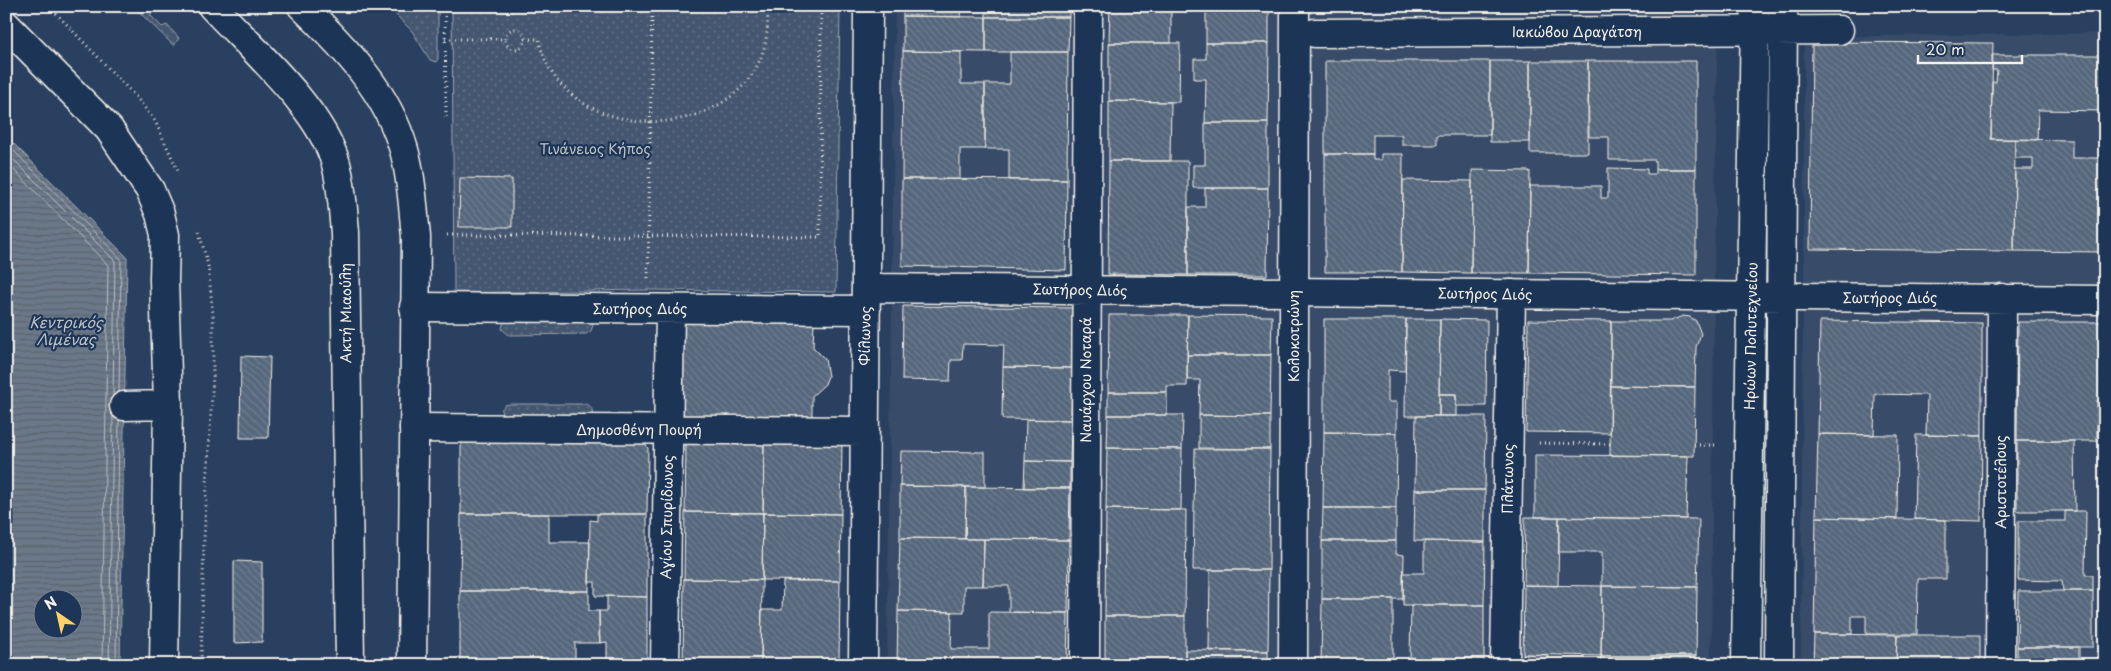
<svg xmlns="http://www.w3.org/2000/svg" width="2111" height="671" font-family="'Playpen Sans',sans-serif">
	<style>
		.built { fill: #374c69 }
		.park { fill: url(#park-dots); stroke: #9ca4ac }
		.water { fill: url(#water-rules); stroke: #a1a8b0; fill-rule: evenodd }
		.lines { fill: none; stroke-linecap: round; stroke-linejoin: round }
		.shore { stroke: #bdc1c2; stroke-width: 1 }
		.building { fill: url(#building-back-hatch); stroke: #f4f1e8 }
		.minor-casing { stroke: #f4f1e8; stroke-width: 31 }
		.major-casing { stroke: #f4f1e8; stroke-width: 31 }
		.path { stroke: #f4f1e8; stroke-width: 3; stroke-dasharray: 1 4; stroke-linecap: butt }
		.minor { stroke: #1d3557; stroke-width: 28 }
		.major { stroke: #1d3557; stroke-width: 28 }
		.labels { text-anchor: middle; stroke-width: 4.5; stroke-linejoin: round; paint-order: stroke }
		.street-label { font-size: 14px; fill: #f4f1e8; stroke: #1d3557 }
		.park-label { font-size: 14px; fill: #bfc3c4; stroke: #1d3557 }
		.water-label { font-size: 15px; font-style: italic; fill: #bdc1c2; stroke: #1d3557 }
	</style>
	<defs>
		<pattern id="park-dots" width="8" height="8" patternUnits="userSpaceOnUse" patternTransform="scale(1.25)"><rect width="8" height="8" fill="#445771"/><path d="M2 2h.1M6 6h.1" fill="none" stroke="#607085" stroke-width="1.8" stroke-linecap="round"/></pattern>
		<pattern id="water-rules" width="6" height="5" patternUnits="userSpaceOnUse" patternTransform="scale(1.25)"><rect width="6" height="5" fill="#6a788a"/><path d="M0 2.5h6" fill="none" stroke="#5b626b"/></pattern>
		<pattern id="building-back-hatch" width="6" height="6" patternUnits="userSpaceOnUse" patternTransform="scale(1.25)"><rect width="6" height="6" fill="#56677d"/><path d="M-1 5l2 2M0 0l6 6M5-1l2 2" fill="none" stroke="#6f7d8f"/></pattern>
	</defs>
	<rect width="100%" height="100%" fill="#2a4060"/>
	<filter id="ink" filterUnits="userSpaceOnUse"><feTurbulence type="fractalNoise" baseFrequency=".02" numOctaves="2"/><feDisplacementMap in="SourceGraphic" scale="10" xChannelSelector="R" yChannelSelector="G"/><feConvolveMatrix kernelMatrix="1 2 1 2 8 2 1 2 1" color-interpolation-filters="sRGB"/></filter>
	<g filter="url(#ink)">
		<path class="built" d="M895 6H1718L1714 287 892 277Z
			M2105 33V293H1804V37Z
			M1803 296 2105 303V665H1801Z
			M892 300 1499 308 1495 665H887Z
			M1520 309H1714L1711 665H1515Z"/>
		<path class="park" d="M133 6H148L153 12 150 15 162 27 167 25 179 38 174 46Z
			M387 6H438V59L436 62 430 60 412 31Z
			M452 6H840L836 292 648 290 454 293Z
			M504 320H591L593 325 591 331 586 334 509 335 502 329Z
			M511 404H586C592 406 593 410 592 416L503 418 501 410 505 405Z"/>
		<path class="water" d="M6 136 127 257 120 665H6ZM42 598H72V628H42Z"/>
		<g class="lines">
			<path class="shore" d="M6 143 121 259 119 392
				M6 152 115 261 113 397
				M6 162 108 265 102 665
				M109 665 113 415
				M116 665 119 420"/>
		</g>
		<path class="building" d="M903 6H962L961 17 903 16Z
			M986 6H1069V17H986Z
			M1110 6H1171V43H1109Z
			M1206 6H1269V43H1206Z
			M903 16 986 17V52L903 51Z
			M986 17H1069L1068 52H986Z
			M1812 42 1993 43 1991 139H2015L2014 251 1810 249Z
			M1109 43H1180L1179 102 1109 101Z
			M1206 43H1269L1268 123H1205L1206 79H1194V59H1206Z
			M903 51 961 52V84H985V149H960V179H902Z
			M1010 52H1068L1067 180H1009V149H985V84H1010Z
			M1992 55H2105V111L2038 110 2037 140 1991 139 1992 82H1996L1997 70H1992Z
			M1325 61H1490V135H1437V145H1402V135H1373V154H1325Z
			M1490 61H1530V142H1490Z
			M1530 61H1588V153H1530Z
			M1588 61H1696V169H1655V160H1609V137H1589Z
			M1109 101 1171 102 1170 161H1109Z
			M1205 123H1268V188H1193V165H1205Z
			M2015 139 2072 140V158H2105V252L2014 251 2015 169H2033V158H2015Z
			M1325 154H1373V160H1381V154H1403L1402 272H1325Z
			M1109 161H1188V275L1108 274Z
			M1608 168 1647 169V174H1655V169H1696V275L1529 273 1530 186H1601V198H1608Z
			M1472 170 1530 171 1529 273H1471Z
			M460 178 512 179V227H459Z
			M902 179 1067 180 1066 270 902 266Z
			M1403 180 1472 181 1471 273 1402 272Z
			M1205 188H1268L1267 275H1188V207H1205Z
			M903 306 1073 308 1072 368 1003 367 1004 345 963 344 962 360H951L950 381 902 380Z
			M1109 315H1188L1187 386H1167V392H1108Z
			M1188 315 1272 316 1271 355H1187Z
			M1683 316 1690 317 1696 321 1701 334 1696 347 1695 387 1611 386V321H1670Z
			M679 318 814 323 813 347 825 359 828 376 825 384 812 396V419L677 420Z
			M1324 319H1406L1405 371 1388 370V402H1397V433L1324 432Z
			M1406 319H1440L1439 416H1405Z
			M1440 319 1487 320 1486 406H1456V394H1439Z
			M1528 320 1611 321 1610 433 1526 432Z
			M1820 321 1982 323V436L1926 435 1927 395 1875 394 1874 435 1818 434Z
			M2018 322H2104V401H2097V441H2017Z
			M1187 355H1271L1270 416 1199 415 1200 380H1187Z
			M241 356 270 357 268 438H240Z
			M1003 367 1072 368 1071 420 1002 419Z
			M1611 386 1695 387 1694 456 1610 455Z
			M1108 392H1167V415H1108Z
			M1439 394H1456V416H1439Z
			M1108 415H1183L1182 449 1107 448Z
			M1199 415 1270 416V449L1199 448Z
			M1416 416H1486L1485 490H1415Z
			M1026 419 1071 420 1070 462 1025 461Z
			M1324 432 1397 433 1396 508H1323Z
			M1818 434 1898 435 1897 519 1816 517Z
			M1916 435 1982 436 1981 521 1914 519Z
			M2017 441H2074L2075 511H2017Z
			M465 442H644L648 448 647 514H461V444Z
			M686 444H764L763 513 685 512Z
			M764 444H842L841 514 763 513Z
			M1107 448 1182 449 1181 510 1106 509Z
			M1195 449H1270L1269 570H1193Z
			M901 451 985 452V487L900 486Z
			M1535 455 1688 456 1686 519 1535 517Z
			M1025 461 1070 462V488H1024Z
			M900 486 966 487 965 539 900 538Z
			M966 487 1070 488 1069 540 965 539Z
			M1415 490H1485V542L1414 541Z
			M1323 508H1396V541H1322Z
			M1106 509 1186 510 1185 616H1105Z
			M2065 511H2086L2085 575H2093V591H2063L2062 581 2018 580V521H2065Z
			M685 512 763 513 762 580 684 579Z
			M763 513 841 514 840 581 762 580Z
			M461 514H549V542H590L589 591H460Z
			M597 514H647V597L595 596V582H589L590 520 597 521Z
			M1525 517H1559L1558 586 1524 585Z
			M1559 517 1699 519 1697 587 1602 586V552H1559Z
			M1816 517 1946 520V579H1918L1917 634H1866V616H1852V634H1814Z
			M900 538 984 539 983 586H964V612L898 611Z
			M984 539 1069 540 1068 613 1009 612V586H983Z
			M1322 541H1396V554L1404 555 1403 599H1322Z
			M1424 541 1485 542 1484 605H1403V573H1424Z
			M234 561 262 562V642L234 643Z
			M1210 570H1269L1268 651H1209Z
			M684 579 762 580 761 661H740V665H683Z
			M783 581H840L839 665H761L762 610H782Z
			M1524 585 1602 586 1601 656 1523 654Z
			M1602 586 1697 587 1696 656H1601Z
			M460 591H589V611H599L600 643H575V665H460Z
			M2018 591H2093V647H2017Z
			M607 596 647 597V665H607V642L600 643 599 634V611H607Z
			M1322 599H1393V665H1321Z
			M1411 605H1484V659L1410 658Z
			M898 611 952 612 951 649H989V612L1068 613 1067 665H897Z
			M1105 616H1185V665H1105Z
			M1814 634 1897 635 1896 665H1813Z
			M1897 635H1980V665H1896Z
			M2017 647H2079V665H2017Z
			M1185 650 1268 651V665H1185Z
			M1523 654 1548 655V665H1523Z
			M1601 656H1696V665H1600Z
			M1419 658 1484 659V665H1419Z"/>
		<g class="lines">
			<g class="minor-casing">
				<path id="minor" d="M6 25 109 129 150 190 160 214 165 235 164 280 168 405 164 665
					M1315 33 1839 30
					M866 288 2105 300
					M414 307 866 310
					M124 406 168 405
					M414 428 865 431
					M665 665 670 309
					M863 665 868 6
					M1085 665 1088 6
					M1293 665 1295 6
					M1505 665 1511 294
					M1779 665 1783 6
					M2000 665 2002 298"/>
			</g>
			<g class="major-casing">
				<path id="major" d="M212 6C251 48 321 109 336 164 342 186 343 210 345 233L350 665
					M302 6C345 48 387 91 404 150 412 178 413 208 416 237L412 665
					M1746 665 1755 6"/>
			</g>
			<path class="path" d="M49 6 137 98 155 121 178 171
				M445 6 446 119
				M505 39a10 10 0 1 1 20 0a10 10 0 1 1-20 0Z
				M445 39H505
				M525 39H539C556 139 717 150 759 62 767 46 768 24 768 6
				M199 232 208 265 213 315V376L204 539 201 665
				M447 235 820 237 821 6
				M648 278 652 6
				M1539 443 1610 444
				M1694 445H1718"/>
			<use href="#minor" class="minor"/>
			<use href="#major" class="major"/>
		</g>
	</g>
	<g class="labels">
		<g class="street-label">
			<text x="1577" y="37">Ιακώβου Δραγάτση</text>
			<text transform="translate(1080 290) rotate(1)" y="5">Σωτήρος Διός</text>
			<text transform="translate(1485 294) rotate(1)" y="5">Σωτήρος Διός</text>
			<text x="1890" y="303">Σωτήρος Διός</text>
			<text x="640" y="314">Σωτήρος Διός</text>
			<text transform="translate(346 313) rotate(-90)" y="5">Ακτή Μιαούλη</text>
			<text transform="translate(865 336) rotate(-89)" y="5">Φίλωνος</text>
			<text transform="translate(1294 336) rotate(-90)" y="5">Κολοκοτρώνη</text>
			<text transform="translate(1751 336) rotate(-89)" y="5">Ηρώων Πολυτεχνείου</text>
			<text transform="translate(1086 380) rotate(-90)" y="5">Ναυάρχου Νοταρά</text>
			<text x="639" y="435">Δημοσθένη Πουρή</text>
			<text transform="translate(1508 479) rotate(-89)" y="5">Πλάτωνος</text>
			<text transform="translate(2001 482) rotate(-90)" y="5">Αριστοτέλους</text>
			<text transform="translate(667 517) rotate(-89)" y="5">Αγίου Σπυρίδωνος</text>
		</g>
		<g class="park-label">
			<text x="595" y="154">Τινάνειος Κήπος</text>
		</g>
		<g class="water-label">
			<text x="66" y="328">Κεντρικός<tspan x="66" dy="17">Λιμένας</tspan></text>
		</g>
	</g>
	<rect width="2111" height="671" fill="none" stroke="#1d3557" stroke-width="25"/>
	<rect x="12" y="12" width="2086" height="646" fill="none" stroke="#f4f1e8" stroke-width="2" filter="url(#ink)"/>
	<g transform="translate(58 614) rotate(326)"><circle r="24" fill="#1d3557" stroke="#738091"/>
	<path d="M0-4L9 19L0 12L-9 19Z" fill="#ffd166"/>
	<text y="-8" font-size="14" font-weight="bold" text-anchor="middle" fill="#f4f1e8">N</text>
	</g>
	<path d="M1918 55v8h104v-8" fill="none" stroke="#f4f1e8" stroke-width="2.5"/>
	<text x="1926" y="55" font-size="15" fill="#f4f1e8" stroke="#1d3557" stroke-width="4" paint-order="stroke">20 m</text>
</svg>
